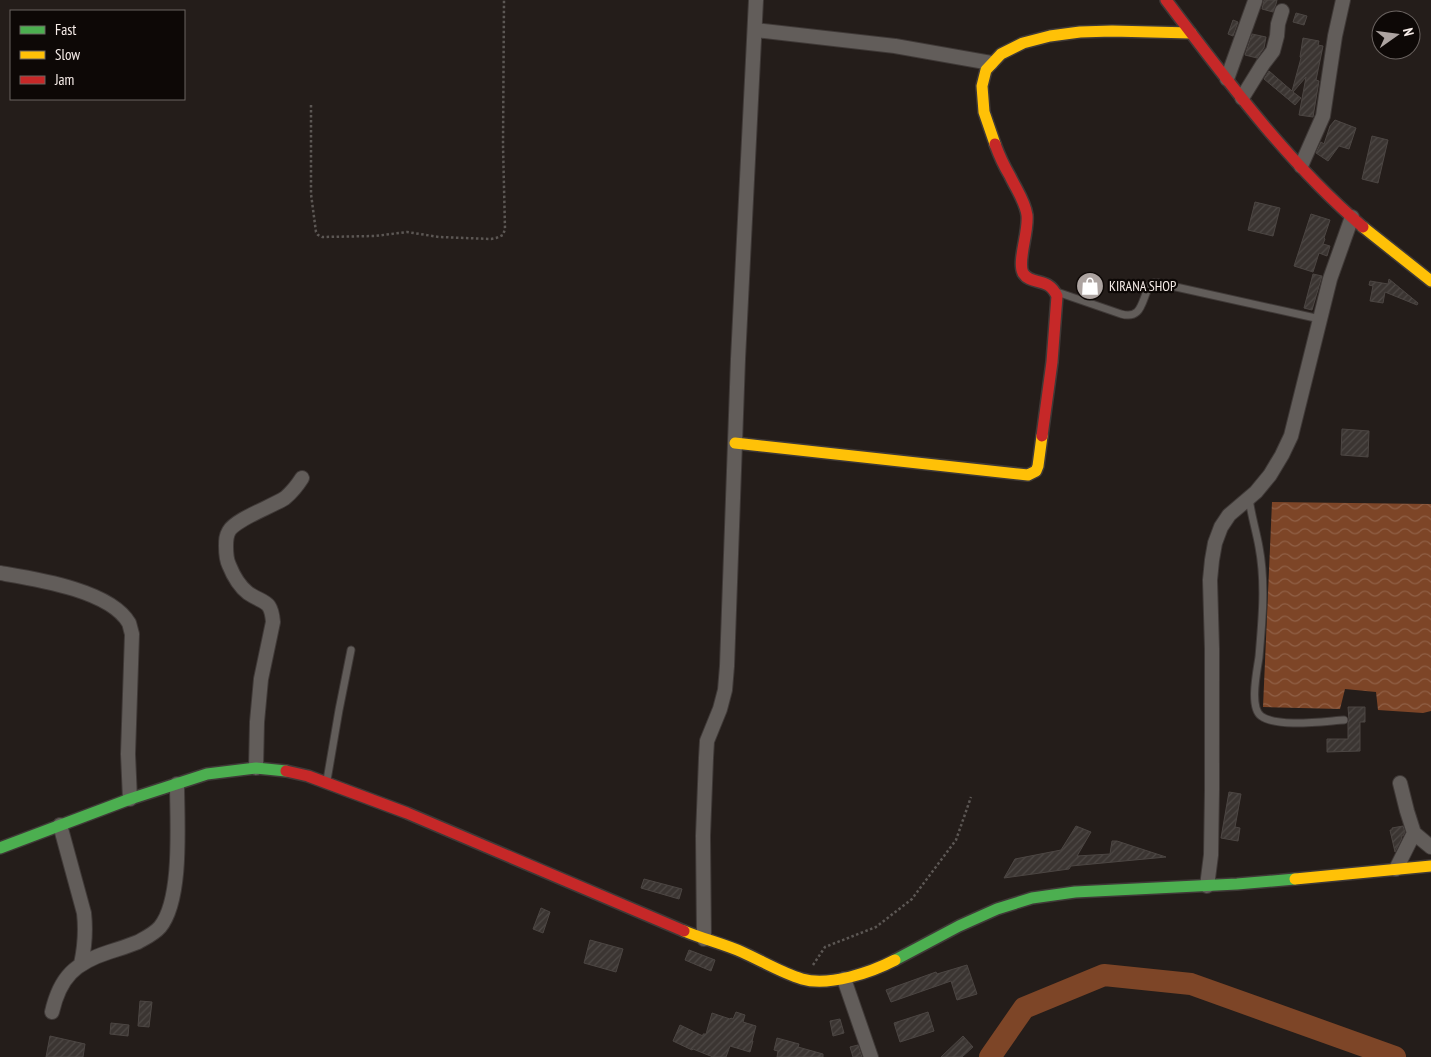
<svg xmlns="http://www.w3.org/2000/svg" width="1431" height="1057" font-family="'PT Sans Narrow',sans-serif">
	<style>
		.water { fill: url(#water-waves) }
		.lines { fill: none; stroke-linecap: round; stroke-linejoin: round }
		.river { stroke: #7d4527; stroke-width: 22 }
		.building { fill: url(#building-hatch); stroke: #4c4643 }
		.lane-casing { stroke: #3f3937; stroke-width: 9 }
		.street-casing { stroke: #3f3937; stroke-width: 16 }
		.fast-casing { stroke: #3f3937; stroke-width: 14 }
		.slow-casing { stroke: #3f3937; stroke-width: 14 }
		.jam-casing { stroke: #3f3937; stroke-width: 14 }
		.path { stroke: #5c5754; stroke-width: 2.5; stroke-dasharray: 2.5 2.5; stroke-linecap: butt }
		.lane { stroke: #625d5a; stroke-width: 7 }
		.street { stroke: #625d5a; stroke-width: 14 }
		.fast { stroke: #4caf50; stroke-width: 11 }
		.slow { stroke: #ffc107; stroke-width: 11 }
		.jam { stroke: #c62828; stroke-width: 11 }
		.labels { text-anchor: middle; stroke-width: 4.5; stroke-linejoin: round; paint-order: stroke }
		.poi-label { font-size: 14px; fill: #f7ede9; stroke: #0d0806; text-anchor: start }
	</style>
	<defs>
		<pattern id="water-waves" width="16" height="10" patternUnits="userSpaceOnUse" patternTransform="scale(1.25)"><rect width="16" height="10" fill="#7d4527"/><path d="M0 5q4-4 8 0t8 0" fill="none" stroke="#906046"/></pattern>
		<pattern id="building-hatch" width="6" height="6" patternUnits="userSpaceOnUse" patternTransform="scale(1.25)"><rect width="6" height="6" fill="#3b3532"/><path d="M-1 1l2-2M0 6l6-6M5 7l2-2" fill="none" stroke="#4e4946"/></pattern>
	</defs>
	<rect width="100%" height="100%" fill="#241d1a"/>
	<path class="water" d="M1272 502 1431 504V711L1423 713 1378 710 1376 692 1345 689 1340 709 1263 707Z"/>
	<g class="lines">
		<path class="river" d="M990 1057 1024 1008 1104 975 1191 984 1395 1057"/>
	</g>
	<path class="building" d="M1264 0H1277L1276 4 1273 12 1262 9Z
		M1296 13 1307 16 1304 25 1293 22Z
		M1233 20 1238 22 1233 36 1228 34Z
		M1252 34 1266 37 1264 48 1257 58 1245 55Z
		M1303 38 1319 41 1318 45 1323 46 1316 80 1319 81 1313 117 1299 115 1306 77 1293 92 1301 98 1295 105 1264 79 1269 71 1292 91 1301 58 1300 57Z
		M1335 120 1356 128 1349 149 1339 146 1328 161 1316 153 1321 142 1324 144 1330 126Z
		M1372 136 1388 140 1378 183 1362 179Z
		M1255 202 1280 208 1273 236 1248 230Z
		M1311 214 1330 220 1324 238 1325 239 1323 244 1330 246 1327 256 1319 253 1313 272 1294 266Z
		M1313 274 1322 276 1312 310 1304 308Z
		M1389 279 1418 303 1417 305 1385 292 1383 303 1370 301 1373 286 1369 285 1370 281 1388 284Z
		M1342 429 1369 431 1368 457 1341 455Z
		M1348 707H1365V722H1360V751L1327 752V739H1348V723L1349 720Z
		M1229 792 1241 794 1235 827 1240 828 1238 841 1221 838Z
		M1076 826 1091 832 1077 856 1110 854 1112 841H1117L1166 857 1071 866 1069 869 1004 878 1015 859 1061 850Z
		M1403 826 1405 832 1403 836H1401L1402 838 1395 852 1390 830H1392V828Z
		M644 879 682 889 679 899 641 888Z
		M541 908 550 912 543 933 533 929Z
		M590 940 623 949 616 972 584 963Z
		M689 950 715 960 711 971 685 960Z
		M967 965 977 994 957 1000 951 981 891 1002 886 990 936 972 937 974Z
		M140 1001 152 1002 149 1027 138 1026Z
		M736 1012 745 1015 743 1022 756 1026 752 1041H753L750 1052 730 1046 726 1057H713L693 1049 692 1050 673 1041 680 1025 703 1036V1034H706L712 1013 730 1019 731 1018 733 1019Z
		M928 1012 934 1031 900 1042 894 1023Z
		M840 1019 844 1033 833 1036 830 1021Z
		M111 1023 129 1025 128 1036 110 1034Z
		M50 1036 85 1044 83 1057H46Z
		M963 1036 973 1047 962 1057H941Z
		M777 1038 799 1044 798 1047 823 1054V1057H777L778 1051 774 1050Z
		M858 1045 862 1057H853L850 1047Z"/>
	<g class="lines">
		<g class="lane-casing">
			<path id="lane" d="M1060 293 1121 314C1143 320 1141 300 1150 285L1153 283H1158L1320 319
				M1249 498C1251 515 1256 530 1259 547 1266 584 1262 621 1259 657 1257 671 1249 707 1261 716 1277 728 1326 721 1344 720
				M327 780 339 710 351 650"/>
		</g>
		<g class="street-casing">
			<path id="street" d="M755 30 895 46 991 63
				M1227 79 1255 1
				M1242 98 1263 64 1273 51 1277 36 1278 24 1282 11
				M1301 166 1323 116 1335 36 1343 0
				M0 573C35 579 110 590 129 623 130 626 131 631 132 634L128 754 130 799
				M256 768 257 722 261 679 273 622C271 599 264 604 248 593 239 586 233 575 229 565 226 559 226 552 226 546 226 540 226 536 229 531 236 519 271 507 285 498 292 492 297 486 302 478
				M1400 783 1407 811 1414 833 1431 847
				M60 825 84 913C86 931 85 946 81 964
				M1396 869 1414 833
				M1207 886 1211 855 1212 790V649L1210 580 1212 560 1215 543 1221 527 1229 515 1256 492 1270 475 1282 455 1291 436 1330 279 1352 217
				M704 939 703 836 706 758 707 741 720 709 725 690 727 666 738 359 756 0
				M844 979 871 1057
				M52 1012C60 977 75 963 109 952 119 949 128 946 138 942 145 938 154 934 160 927 183 899 177 820 177 784"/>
		</g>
		<g class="fast-casing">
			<path id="fast" d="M0 848 130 799 207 774 256 768 286 771
				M895 960 959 926 997 909 1032 898 1075 892 1237 884 1295 879"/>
		</g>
		<g class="slow-casing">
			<path id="slow" d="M995 144 984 112 982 86 986 70 1001 54 1023 43 1050 36 1080 32 1112 31 1191 33
				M1363 227 1431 281
				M735 443 1028 475 1036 471 1038 466 1042 436
				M1295 879 1431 866
				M684 931C703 939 724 944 742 952 762 961 782 973 802 979 829 987 872 972 895 960"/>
		</g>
		<g class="jam-casing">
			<path id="jam" d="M1166 0C1226 79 1287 162 1363 227
				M995 144C999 155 1004 166 1010 176 1016 189 1025 201 1027 215 1029 232 1017 261 1023 273 1031 286 1048 276 1057 296L1052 362 1042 436
				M286 771 308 776 407 813 684 931"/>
		</g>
		<path class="path" d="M311 105V194L316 232 318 235 322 237 375 236 407 232 439 237 491 239 496 238 503 235 505 229 503 145 504 0
			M813 965 825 947 876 927 912 899 956 840 971 797"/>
		<use href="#lane" class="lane"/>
		<use href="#street" class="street"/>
		<use href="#fast" class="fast"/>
		<use href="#slow" class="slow"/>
		<use href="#jam" class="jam"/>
	</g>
	<defs>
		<g id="shop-disc" transform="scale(1.4375)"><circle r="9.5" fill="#ada4a1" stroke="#0d0806"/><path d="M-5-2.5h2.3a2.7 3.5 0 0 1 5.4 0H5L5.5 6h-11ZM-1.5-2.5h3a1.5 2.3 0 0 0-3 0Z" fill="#fff"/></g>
	</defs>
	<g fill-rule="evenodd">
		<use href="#shop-disc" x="1090" y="286"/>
	</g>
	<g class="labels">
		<g class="poi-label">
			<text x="1109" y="291">KIRANA SHOP</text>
		</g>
	</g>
	<rect x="10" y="10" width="175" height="90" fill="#0d0806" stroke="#6b6461"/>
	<rect x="20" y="26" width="25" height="8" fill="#4caf50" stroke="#6b6461"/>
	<text x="55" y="35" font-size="15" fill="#f7ede9">Fast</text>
	<rect x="20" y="51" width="25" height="8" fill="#ffc107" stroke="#6b6461"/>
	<text x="55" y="60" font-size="15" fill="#f7ede9">Slow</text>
	<rect x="20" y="76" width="25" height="8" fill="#c62828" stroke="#6b6461"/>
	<text x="55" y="85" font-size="15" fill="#f7ede9">Jam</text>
	<g transform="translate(1396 35) rotate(76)"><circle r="24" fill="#0d0806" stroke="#6b6461"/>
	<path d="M0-4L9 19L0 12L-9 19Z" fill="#ada4a1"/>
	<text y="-8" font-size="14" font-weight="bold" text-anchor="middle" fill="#f7ede9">N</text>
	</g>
</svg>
